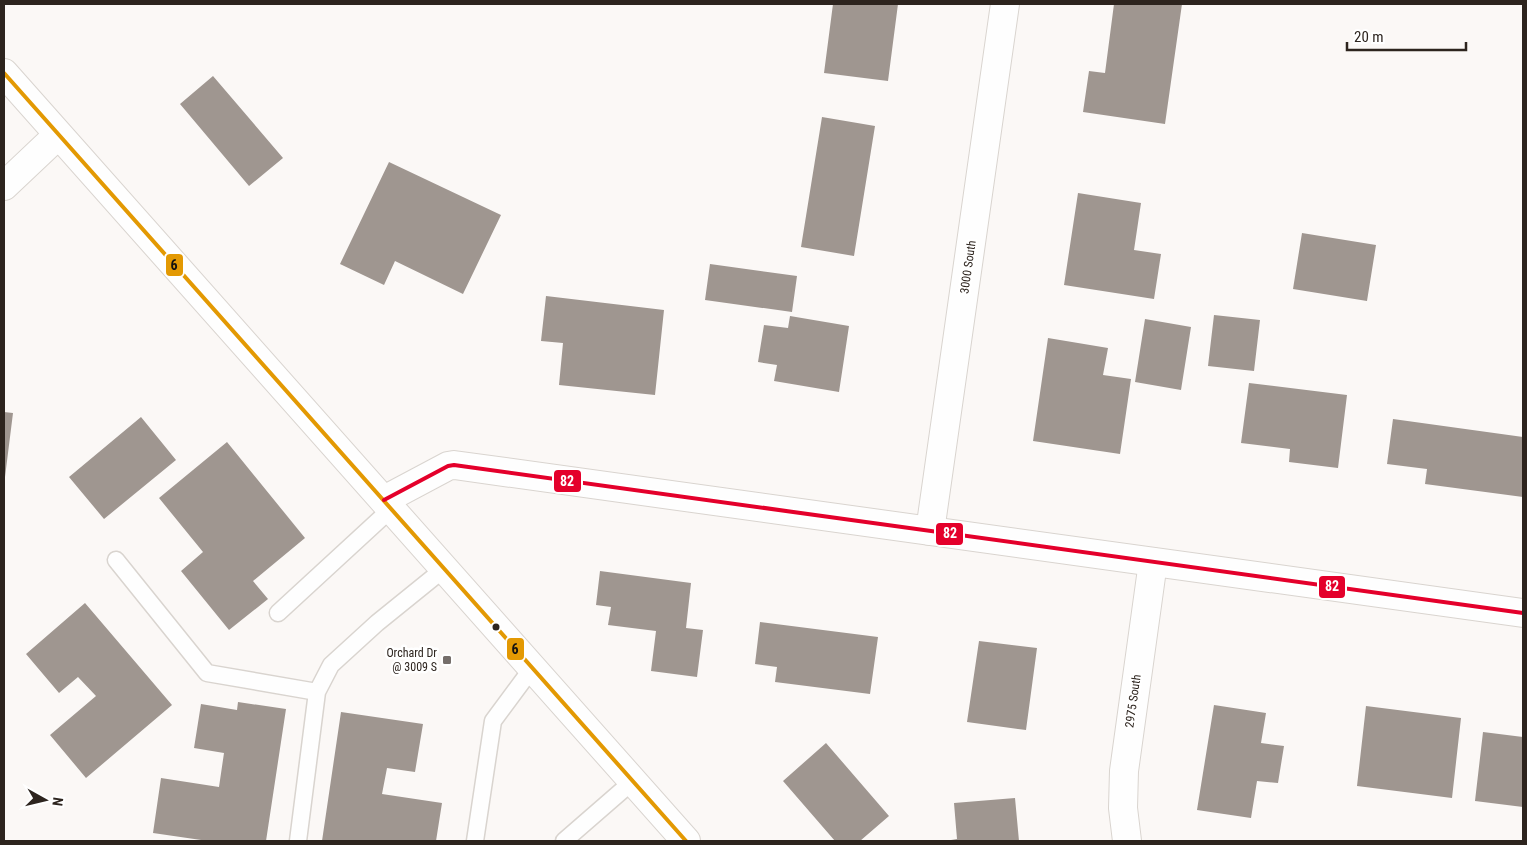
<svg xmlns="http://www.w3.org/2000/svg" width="1527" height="845" font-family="'Roboto Condensed',sans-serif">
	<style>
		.building { fill: #9f9690 }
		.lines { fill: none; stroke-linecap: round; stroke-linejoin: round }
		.service-casing { stroke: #d9d4cf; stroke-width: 19 }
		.minor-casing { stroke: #d9d4cf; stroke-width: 30 }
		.tertiary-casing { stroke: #d9d4cf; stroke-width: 30 }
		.secondary-casing { stroke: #d9d4cf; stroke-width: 30 }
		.service { stroke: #fefefe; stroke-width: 16 }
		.minor { stroke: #fefefe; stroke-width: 28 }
		.tertiary { stroke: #fefefe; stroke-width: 28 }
		.secondary { stroke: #fefefe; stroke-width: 28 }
		.bus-1-casing { stroke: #fff; stroke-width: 8 }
		.bus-2-casing { stroke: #fff; stroke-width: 8 }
		.bus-1 { stroke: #e39903; stroke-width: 4 }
		.bus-2 { stroke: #e4002b; stroke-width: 4 }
		.bus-dot { fill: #2d241e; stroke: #fff; stroke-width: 2 }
		.poi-dot { fill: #756e6a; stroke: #fff; stroke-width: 2 }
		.labels { text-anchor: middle; stroke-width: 5; stroke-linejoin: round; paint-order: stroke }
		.street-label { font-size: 12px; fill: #2d241e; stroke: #fff }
		.poi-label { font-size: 12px; fill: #2d241e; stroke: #fff; text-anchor: end }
		.line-badge { stroke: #fff; stroke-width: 2 }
		.badge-label { font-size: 14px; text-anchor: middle; font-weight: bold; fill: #fff }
		.pale-badge-label { font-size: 14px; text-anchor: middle; font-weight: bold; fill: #111 }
	</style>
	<rect width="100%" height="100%" fill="#fbf8f6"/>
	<path class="building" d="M833 4H898L888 81 824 73Z
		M1114 4H1182L1165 124 1083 112 1089 71 1105 73Z
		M213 76 283 158 249 186 180 104Z
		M822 117 875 126 854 256 801 247Z
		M389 162 501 215 463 294 395 261 384 285 340 264Z
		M1078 193 1141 203 1134 250 1161 254 1154 299 1064 285Z
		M1302 233 1376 245 1367 301 1293 289Z
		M710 264 797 276 792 312 705 300Z
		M546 296 664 310 655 395 559 385 563 343 541 341Z
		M1214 315 1260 320 1254 371 1208 366Z
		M790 316 849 326 839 392 774 381 777 365 758 362 764 325 788 328Z
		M1145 319 1191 327 1181 390 1135 382Z
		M1048 338 1108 348 1103 375 1131 379 1120 454 1033 441Z
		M1249 383 1347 395 1338 468 1289 462 1290 449 1241 443Z
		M4 412 13 413 5 477H4Z
		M141 417 176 460 104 519 69 477Z
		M1393 419 1523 437V497L1425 484 1427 469 1387 464Z
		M227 442 305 538 253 581 268 599 229 630 181 571 203 552 159 498Z
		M600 571 691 583 686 628 703 630 697 677 651 671 656 631 608 625 611 607 596 605Z
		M85 603 172 705 86 778 50 735 96 696 78 677 59 693 26 654Z
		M760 622 878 637 870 694 775 682 777 667 755 664Z
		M979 641 1037 648 1026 730 967 722Z
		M238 702 286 709 266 841H208L153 833 161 778 219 787 224 753 194 748 201 704 237 710Z
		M1214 705 1266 713 1261 743 1284 746 1278 783 1257 781 1251 818 1197 810Z
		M1366 706 1461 718 1452 798 1357 786Z
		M341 712 423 724 415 772 387 768 382 794 442 803 436 841H322Z
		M1483 732 1523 737V807L1475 801Z
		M826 743 889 816 860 841H835L783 781Z
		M1015 798 1019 841H945L957 839 954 803Z"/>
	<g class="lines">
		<g class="service-casing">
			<path id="service" d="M116 560 207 673 317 692
				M278 613 392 508
				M298 841 317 692 331 665 377 623 445 568
				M475 841 493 721 533 667
				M564 841 633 781"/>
		</g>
		<g class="minor-casing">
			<path id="minor" d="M930 531 1005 4
				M1127 841 1123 808 1124 771 1153 562"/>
		</g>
		<g class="tertiary-casing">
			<path id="tertiary" d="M4 186 58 135
				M384 500 448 466 454 465 1523 613"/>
		</g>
		<g class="secondary-casing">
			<path id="secondary" d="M4 73 686 841"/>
		</g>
		<use href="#service" class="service"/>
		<use href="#minor" class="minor"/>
		<use href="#tertiary" class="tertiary"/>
		<use href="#secondary" class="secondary"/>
		<g class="bus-1-casing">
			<path id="bus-1" d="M4 73 686 841"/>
		</g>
		<g class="bus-2-casing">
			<path id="bus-2" d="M384 500 448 466 454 465 1523 613"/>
		</g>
		<use href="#bus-1" class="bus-1"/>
		<use href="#bus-2" class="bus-2"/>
	</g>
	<circle class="bus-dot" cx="496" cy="627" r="4.5"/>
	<rect class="poi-dot" x="442" y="655" width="10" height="10" rx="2.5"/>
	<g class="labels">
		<g class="street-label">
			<text transform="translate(968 267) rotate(-82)" y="4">3000 South</text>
			<text transform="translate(1133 701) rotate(-82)" y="4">2975 South</text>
		</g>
		<g class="poi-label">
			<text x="437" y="657">Orchard Dr<tspan x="437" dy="14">@ 3009 S</tspan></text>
		</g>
	</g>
	<g class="line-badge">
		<rect x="165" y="253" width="19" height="24" rx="5" fill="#e39903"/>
		<rect x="553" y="469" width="29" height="24" rx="5" fill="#e4002b"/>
		<rect x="935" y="522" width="29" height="24" rx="5" fill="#e4002b"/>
		<rect x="1318" y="575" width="28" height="24" rx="5" fill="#e4002b"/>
		<rect x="506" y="637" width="19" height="24" rx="5" fill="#e39903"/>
	</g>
	<g class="badge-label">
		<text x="567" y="486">82</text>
		<text x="950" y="538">82</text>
		<text x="1332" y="591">82</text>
	</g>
	<g class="pale-badge-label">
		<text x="174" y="270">6</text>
		<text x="515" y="654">6</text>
	</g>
	<rect width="1527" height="845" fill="none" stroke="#2d241e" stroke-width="10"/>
	<g transform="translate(45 800) rotate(98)" stroke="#ffffff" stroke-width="4" paint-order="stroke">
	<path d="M0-4L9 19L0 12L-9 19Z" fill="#2d241e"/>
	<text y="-8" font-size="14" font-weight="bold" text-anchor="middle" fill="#2d241e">N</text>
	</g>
	<path d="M1347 42v8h119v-8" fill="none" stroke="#2d241e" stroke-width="2.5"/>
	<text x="1354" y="42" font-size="15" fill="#2d241e" stroke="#ffffff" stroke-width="4" paint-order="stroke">20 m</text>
</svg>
